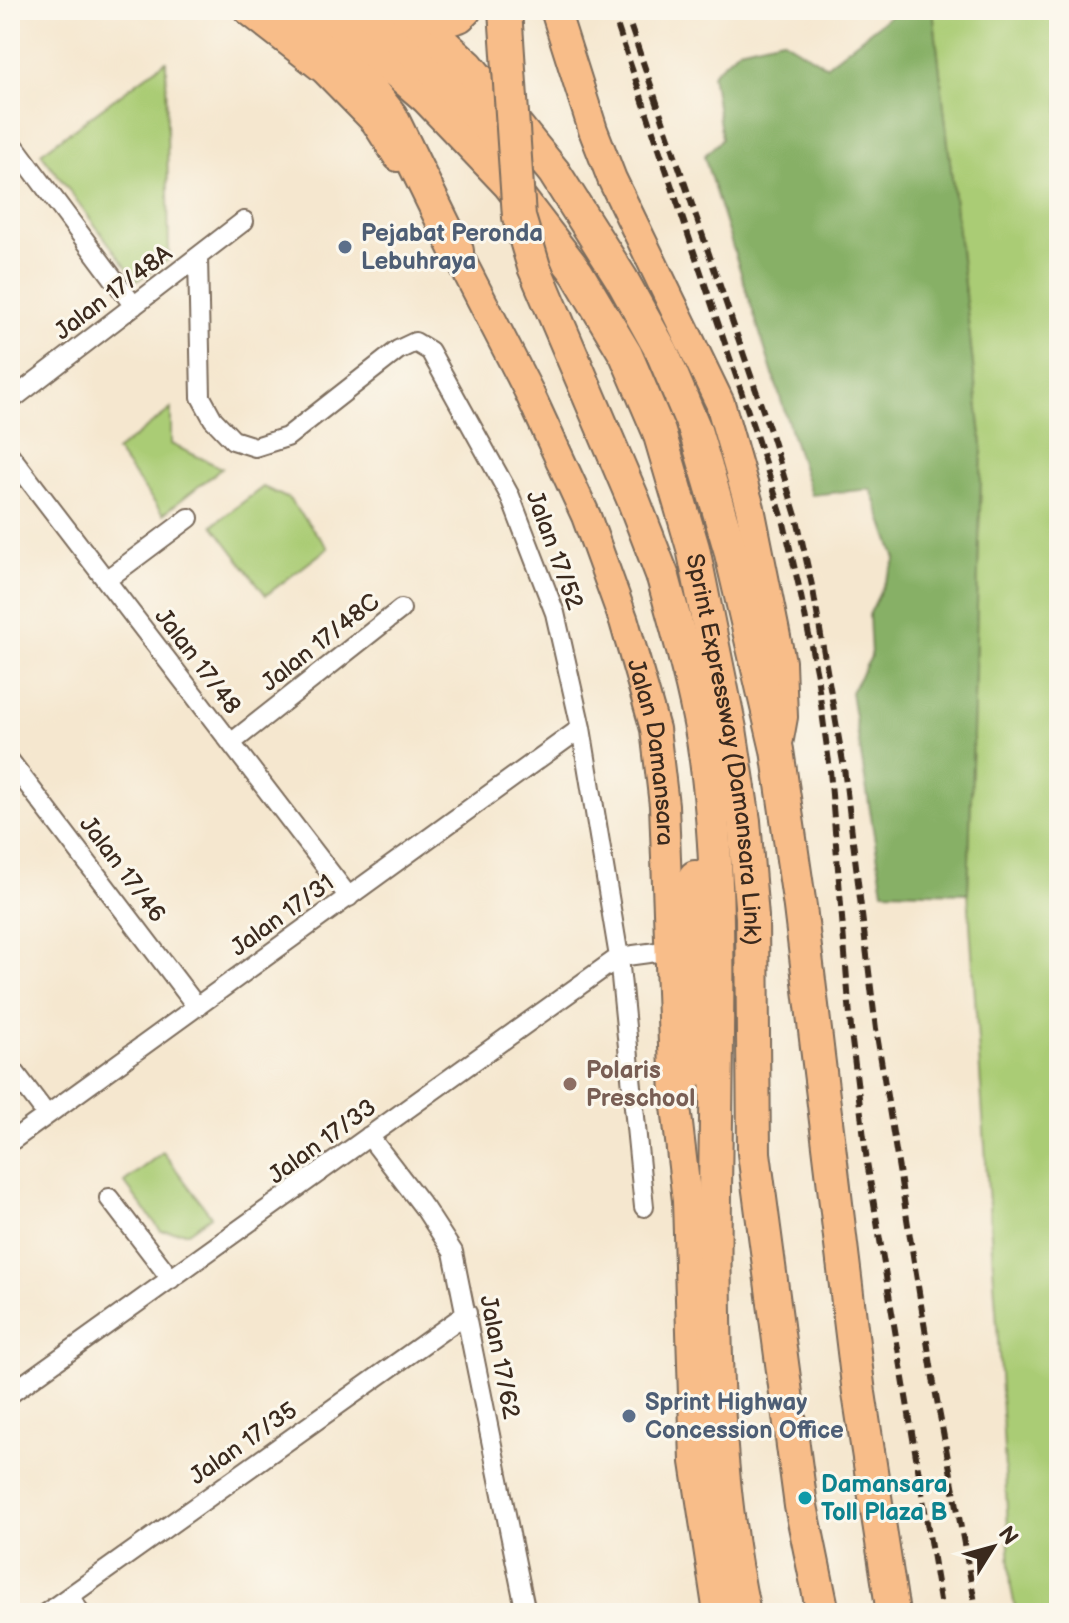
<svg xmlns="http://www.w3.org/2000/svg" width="1069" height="1623" font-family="'Balsamiq Sans',sans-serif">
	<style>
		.green { fill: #aacc75; stroke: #727b4a; stroke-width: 2 }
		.forest { fill: #87b066; stroke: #616d42; stroke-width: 2 }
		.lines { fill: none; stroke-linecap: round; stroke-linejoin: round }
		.street-casing { stroke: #7c6c5c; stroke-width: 22 }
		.primary-casing { stroke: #7c6c5c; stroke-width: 32 }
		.highway-casing { stroke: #7c6c5c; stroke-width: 36 }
		.street { stroke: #fff; stroke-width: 18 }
		.primary { stroke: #f8bd89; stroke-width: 28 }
		.highway { stroke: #f8bd89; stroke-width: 32 }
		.rail { stroke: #3b2a1e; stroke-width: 6; stroke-dasharray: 12 6; stroke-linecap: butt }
		.highway-bridge-casing { stroke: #7c6c5c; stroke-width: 36; stroke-linecap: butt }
		.highway-bridge { stroke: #f8bd89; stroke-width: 32 }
		.service-dot { fill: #5c6f8a; stroke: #fbf7ec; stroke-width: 3 }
		.education-dot { fill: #8d6e63; stroke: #fbf7ec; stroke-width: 3 }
		.culture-dot { fill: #0f9aa8; stroke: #fbf7ec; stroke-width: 3 }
		.labels { text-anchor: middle; stroke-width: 6; stroke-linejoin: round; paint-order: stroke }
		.service-label { font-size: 24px; font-weight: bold; fill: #4e5e75; stroke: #fbf7ec; text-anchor: start }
		.street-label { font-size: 24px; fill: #3b2a1e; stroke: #fbf7ec }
		.education-label { font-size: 24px; font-weight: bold; fill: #785e54; stroke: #fbf7ec; text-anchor: start }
		.culture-label { font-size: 24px; font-weight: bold; fill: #0d838f; stroke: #fbf7ec; text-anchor: start }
	</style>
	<rect width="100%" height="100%" fill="#fbf7ec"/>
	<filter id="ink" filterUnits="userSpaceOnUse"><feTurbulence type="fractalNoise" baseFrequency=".0125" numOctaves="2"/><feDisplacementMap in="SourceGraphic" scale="16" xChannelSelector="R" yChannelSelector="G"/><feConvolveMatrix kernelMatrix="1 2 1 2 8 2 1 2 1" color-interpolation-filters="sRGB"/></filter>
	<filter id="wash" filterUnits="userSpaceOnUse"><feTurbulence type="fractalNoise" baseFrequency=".006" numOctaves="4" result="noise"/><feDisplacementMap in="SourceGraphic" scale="32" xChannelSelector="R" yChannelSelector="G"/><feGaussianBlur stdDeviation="1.8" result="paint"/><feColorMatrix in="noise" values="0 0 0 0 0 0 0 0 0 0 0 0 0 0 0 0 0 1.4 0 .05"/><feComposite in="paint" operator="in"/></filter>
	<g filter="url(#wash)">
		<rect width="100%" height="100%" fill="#f5e7cf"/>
		<path class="green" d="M933 10H1059V1613H1016L1011 1587 999 1355 968 893 982 445Z
			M166 61 169 259 137 281 41 153Z
			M171 409V444L222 468 163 514 116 451Z
			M263 487 289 499 328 548 266 595 213 525Z
			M163 1152 211 1216 188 1232 161 1231 124 1182Z"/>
		<path class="forest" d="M897 10H933L982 445 968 893 883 891 851 692 871 657 869 615 896 559 871 489 811 495 704 156 722 139 712 74 739 49 782 39 826 66Z"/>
	</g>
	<g filter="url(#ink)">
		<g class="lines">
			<g class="street-casing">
				<path id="street" d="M10 140 134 306
					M198 257 201 397 213 419 233 440 255 447 287 437 398 350 415 342 430 351 510 496 555 613 581 728 619 957 644 1207
					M10 401 244 221
					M10 455 349 897
					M106 580 189 518
					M231 743 401 609
					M10 761 197 1007
					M10 1066 47 1115
					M369 1136 425 1209 453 1252 526 1613
					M10 1142 581 728
					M109 1198 171 1279
					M10 1394 619 957 671 950
					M69 1597 81 1613
					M46 1613 467 1313"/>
			</g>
			<g class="primary-casing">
				<g id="primary">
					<path d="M248 10 325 70 375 121 398 157"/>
					<path d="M555 10 593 130 612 179 720 403 750 508 781 662 783 717 779 739"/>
					<path id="s1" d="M447 233 528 390 586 516 624 621 655 729 664 805 675 1098 687 1201 695 1462 718 1613"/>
				</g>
			</g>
			<g class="highway-casing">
				<g id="highway">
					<path d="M283 10 354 69 391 116 457 251"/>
					<path id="s2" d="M325 10 427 98 509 184 577 273 626 355 659 432 693 548 730 729 744 821 752 917 754 1153 801 1506 823 1613"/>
					<path d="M367 10 441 76 517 158"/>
					<path d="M406 10 468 66 554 172 621 278 662 352 695 430 730 549 777 750 800 907 859 1393 893 1613"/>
					<path d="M429 10 446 20 459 16 465 10"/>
					<path d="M663 577C679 637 698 698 706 760 718 850 718 941 717 1032 716 1225 704 1423 744 1613"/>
					<path d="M675 1098 691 1068 695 877"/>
				</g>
			</g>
			<use href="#street" class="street"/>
			<use href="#primary" class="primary"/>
			<use href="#highway" class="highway"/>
			<path class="rail" d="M612 10 756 435 783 519 800 591 817 675 830 770 852 1041 867 1162 942 1613
				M625 10 770 431 797 519 813 590 844 768 876 1029 934 1384 977 1613"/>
			<g class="highway-bridge-casing">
				<path id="highway-bridge" d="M505 10 519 217 534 267 633 499 663 577"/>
			</g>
			<use href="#highway-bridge" class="highway-bridge"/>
		</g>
	</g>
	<g class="service-dot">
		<circle cx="345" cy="247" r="8"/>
		<circle cx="629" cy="1416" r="8"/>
	</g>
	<circle class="education-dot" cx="570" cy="1084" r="8"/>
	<circle class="culture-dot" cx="805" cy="1498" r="8"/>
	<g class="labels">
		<g class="service-label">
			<text x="361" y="241">Pejabat Peronda<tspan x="361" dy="28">Lebuhraya</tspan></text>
			<text x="645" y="1410">Sprint Highway<tspan x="645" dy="28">Concession Office</tspan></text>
		</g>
		<g class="street-label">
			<text transform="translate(113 292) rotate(-37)" y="8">Jalan 17/48A</text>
			<text transform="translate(555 550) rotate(70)" y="8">Jalan 17/52</text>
			<text transform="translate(320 642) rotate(-38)" y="8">Jalan 17/48C</text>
			<text transform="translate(198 661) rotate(53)" y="8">Jalan 17/48</text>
			<text dy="8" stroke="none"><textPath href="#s2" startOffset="870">Sprint Expressway (Damansara Link)</textPath></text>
			<text dy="8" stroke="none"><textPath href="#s1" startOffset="562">Jalan Damansara</textPath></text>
			<text transform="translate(123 869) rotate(53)" y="8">Jalan 17/46</text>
			<text transform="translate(282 915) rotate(-36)" y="8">Jalan 17/31</text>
			<text transform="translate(322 1141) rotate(-36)" y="8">Jalan 17/33</text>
			<text transform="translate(500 1357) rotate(79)" y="8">Jalan 17/62</text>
			<text transform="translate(243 1443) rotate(-35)" y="8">Jalan 17/35</text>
		</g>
		<g class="education-label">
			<text x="586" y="1078">Polaris<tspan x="586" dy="28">Preschool</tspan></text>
		</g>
		<g class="culture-label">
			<text x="821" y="1492">Damansara<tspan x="821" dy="28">Toll Plaza B</tspan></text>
		</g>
	</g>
	<rect width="1069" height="1623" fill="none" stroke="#fbf7ec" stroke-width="40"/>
	<g transform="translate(993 1547) rotate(53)" stroke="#fbf7ec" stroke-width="6" paint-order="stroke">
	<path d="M0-6L14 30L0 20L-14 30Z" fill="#3b2a1e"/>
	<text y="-12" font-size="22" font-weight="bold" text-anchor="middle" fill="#3b2a1e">N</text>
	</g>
</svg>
